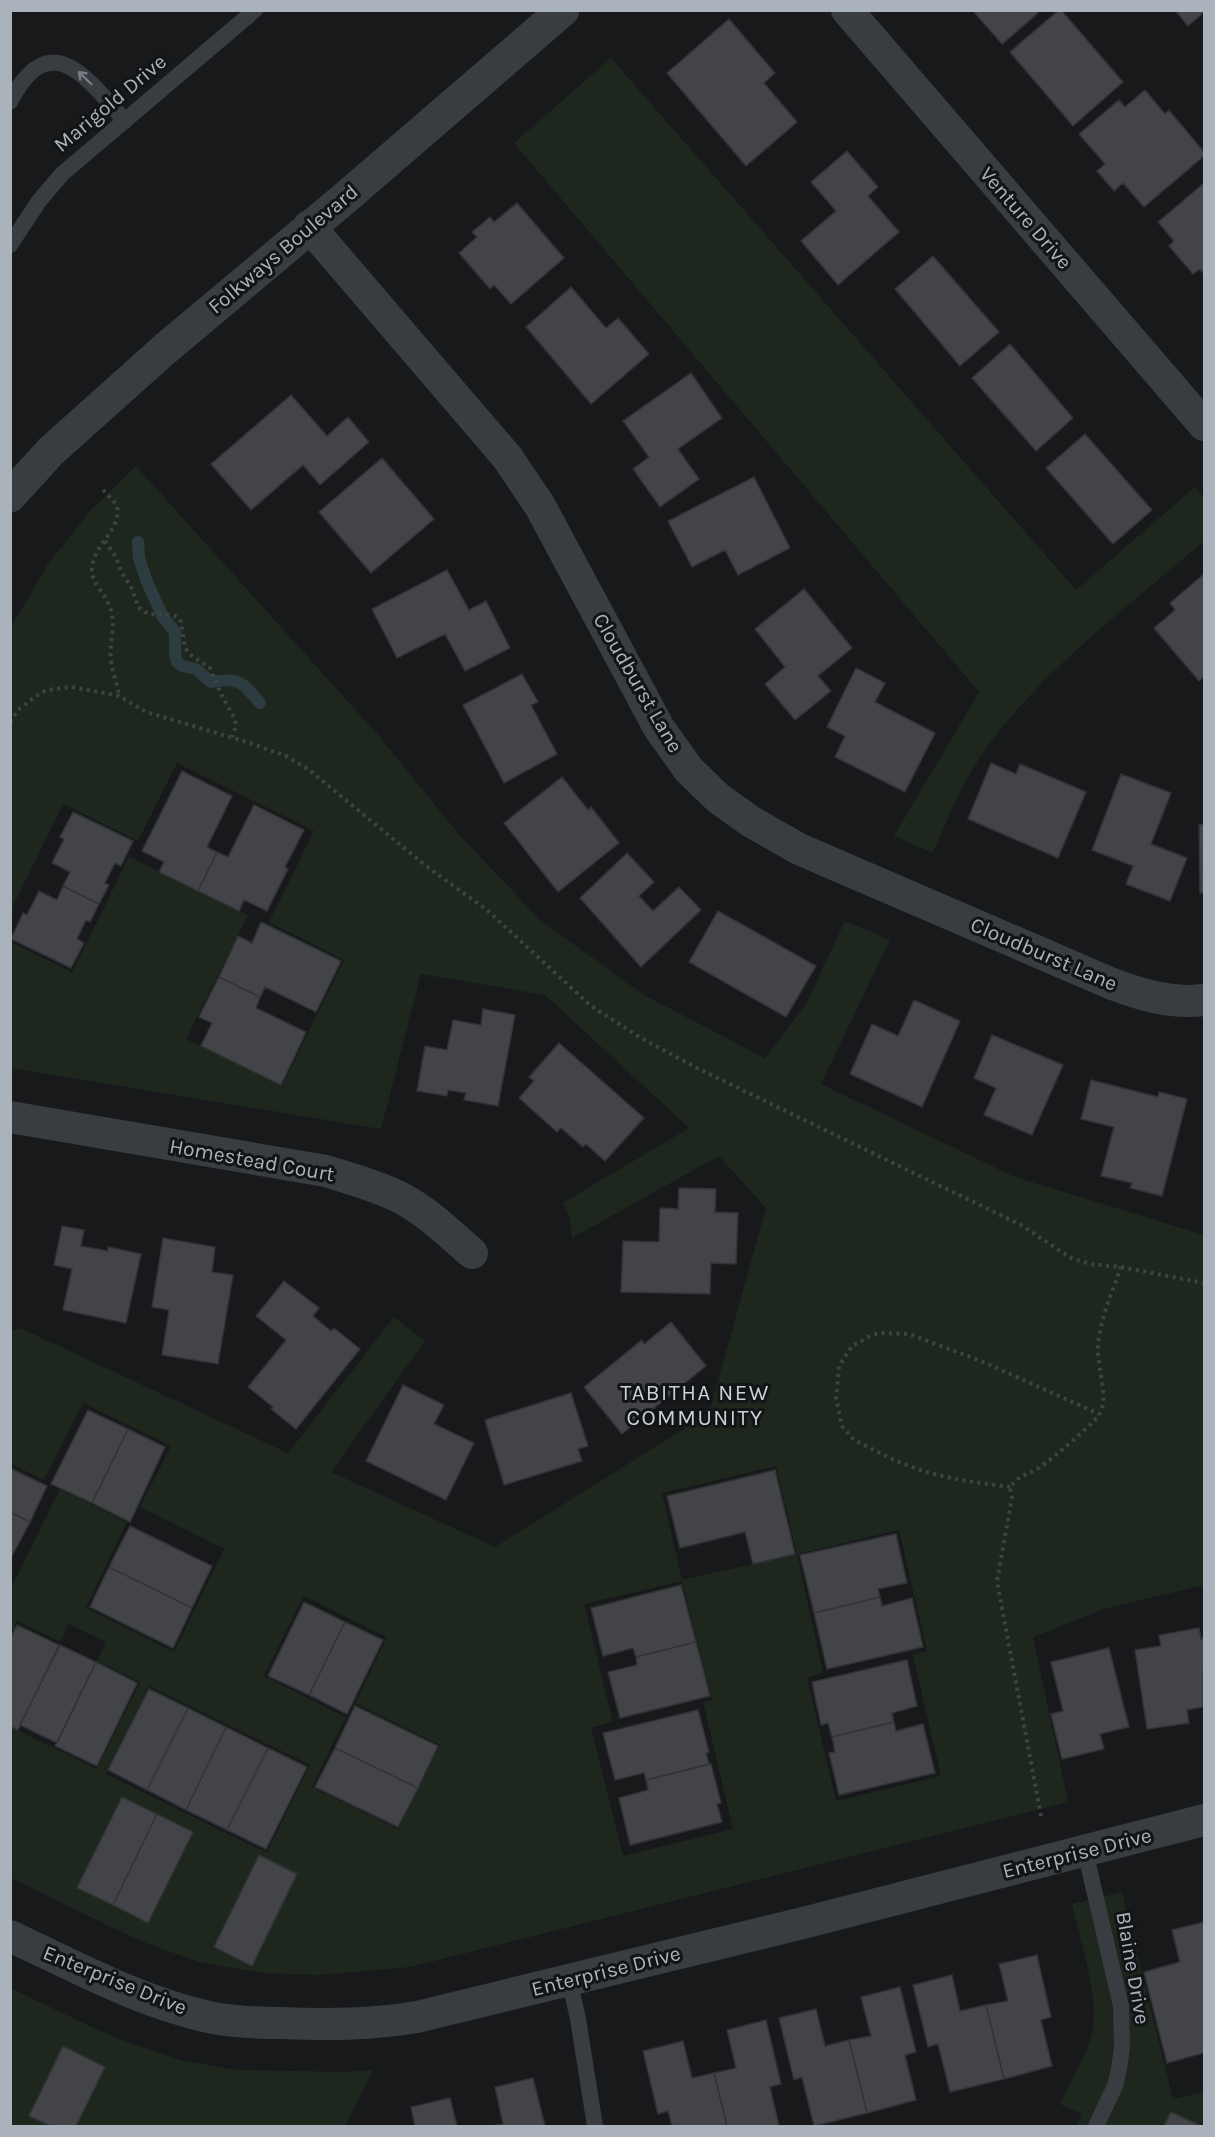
<svg xmlns="http://www.w3.org/2000/svg" width="1215" height="2137" font-family="Karla,sans-serif">
	<style>
		.green { fill: #1e271e; fill-rule: evenodd }
		.lines { fill: none; stroke-linecap: round; stroke-linejoin: round }
		.stream { stroke: #2d3c41; stroke-width: 12 }
		.building { fill: #424448; stroke: #323337; stroke-width: 1.5 }
		.path { stroke: #3f4348; stroke-width: 4; stroke-dasharray: 3 4.5; stroke-linecap: butt }
		.service { stroke: #393c40; stroke-width: 16 }
		.minor { stroke: #393c40; stroke-width: 32 }
		.tertiary { stroke: #393c40; stroke-width: 33 }
		.oneway { stroke: #777d84 }
		.labels { text-anchor: middle; stroke-width: 6; stroke-linejoin: round; paint-order: stroke }
		.street-label { font-size: 21px; fill: #aab3bc; stroke: #131416 }
		.neighbourhood-label { font-size: 22px; letter-spacing: 1.5px; fill: #cbd1d7; stroke: #131416 }
	</style>
	<rect width="100%" height="100%" fill="#18191b"/>
	<path class="green" d="M611 58 1076 590 1195 487 1204 498V541C1127 608 1036 674 979 759 960 788 947 821 933 853L894 836 979 692 514 143Z
		M136 466 380 737 456 831 540 920 644 995 765 1058 805 1006 845 921 890 940 821 1084 1015 1177 1204 1235V1585L1104 1609 1033 1637 1068 1802 410 1967 320 1975 262 1973 199 1962 138 1940 11 1878V1727L97 1769 140 1682 97 1661 106 1642 69 1624 60 1642 17 1621 11 1634V1588L60 1489 127 1522 86 1608 174 1652 224 1549 140 1507 171 1446 83 1403 44 1480 11 1464V1331L20 1328 288 1453 394 1317 425 1341 331 1472 495 1547 709 1413 766 1208 719 1156 572 1238 570 1218 563 1203 689 1128 545 995 421 974 381 1129 11 1068V942L72 972 129 857 248 915 186 1039 282 1086 344 960 269 922 314 831 177 763 138 841 63 804 11 910V627L48 564 63 545 89 512ZM776 1466 797 1554 682 1580 662 1493ZM899 1530 927 1651 913 1655 941 1776 836 1801 807 1677 823 1673 797 1554ZM682 1581 712 1700 703 1702 733 1829 623 1856 591 1728 613 1722 584 1604ZM304 1596 387 1637 355 1703 440 1745 398 1829 312 1787 346 1717 264 1676ZM149 1686 310 1765 267 1853 106 1774Z
		M1122 1892 1173 2099 1204 2092V2126H1076L1082 2114 1060 2104C1070 2083 1090 2049 1093 2028 1098 1992 1080 1940 1072 1904Z
		M10 1988 113 2037 180 2060 236 2070 345 2072 373 2070 345 2126H11Z"/>
	<g class="lines">
		<path class="stream" d="M138 542 139 558 147 582 163 617 175 632V654L177 662 182 666 196 669 211 682C238 677 243 682 260 703"/>
	</g>
	<path class="building" d="M972 10H1036L1038 13 1002 44Z
		M1059 10H1061L1123 82 1073 126 1010 52Z
		M1175 10H1204V12L1188 26Z
		M729 19 775 73 764 83 797 122 746 166 667 73Z
		M1145 90 1165 114 1169 110 1204 152V156L1144 207 1123 183 1114 191 1097 171 1105 164 1079 134 1119 100 1125 107Z
		M847 151 878 187 868 196 899 232 838 285 801 241 836 211 811 182Z
		M1204 183V274L1200 269 1193 274 1169 246 1174 241 1158 222Z
		M517 203 564 258 511 304 494 285 490 289 459 253 477 237 472 232 490 217 494 222Z
		M933 256 999 332 960 366 895 289Z
		M571 287 606 328 618 318 649 354 591 404 526 327Z
		M1010 344 1073 418 1036 451 972 378Z
		M691 373 722 418 678 449 699 479 660 507 633 469 649 457 623 421Z
		M291 395 327 436 348 417 369 442 320 485 303 465 251 510 211 464Z
		M1085 434 1152 510 1113 544 1046 468Z
		M382 458 434 519 371 573 319 512Z
		M754 477 790 548 738 575 725 550 692 567 668 521Z
		M447 570 469 610 486 601 510 648 465 671 445 634 397 658 372 609Z
		M1204 574V677L1199 681 1154 628 1175 610 1170 603Z
		M804 589 852 648 818 676 831 691 795 720 765 684 785 667 755 629Z
		M856 668 885 683 875 702 935 733 905 792 835 757 845 736 827 727Z
		M522 674 538 702 531 705 557 754 504 783 463 705Z
		M991 763 1016 774 1020 764 1086 792 1058 858 968 819Z
		M182 771 232 796 207 847 217 852 198 891 159 872 164 862 142 851Z
		M1121 774 1171 793 1151 844 1187 858 1170 901 1126 884 1133 866 1092 850Z
		M562 777 588 810 591 807 619 843 558 892 504 823Z
		M254 805 304 830 285 867 288 869 267 911 244 900 239 911 198 891 217 852 228 857Z
		M73 812 133 841 121 866 115 863 105 883 109 885 99 904 63 886 70 872 52 863 64 839 60 837Z
		M1204 824V893H1200L1199 825Z
		M627 853 654 882 639 896 653 911 679 887 701 910 641 967 580 898Z
		M63 886 99 904 90 922 86 920 77 939 84 943 71 968 11 939 23 913 27 915 39 891 57 900Z
		M718 911 816 966 786 1017 689 962Z
		M261 922 341 961 316 1012 265 987 260 997 219 977 238 936 252 943Z
		M219 977 260 997 256 1008 306 1032 281 1085 201 1046 212 1023 199 1017Z
		M914 1000 960 1021 922 1107 850 1074 872 1024 898 1036Z
		M483 1009 515 1015 498 1106 464 1100 466 1093 448 1090 447 1096 417 1091 425 1046 447 1050 453 1020 481 1025Z
		M992 1035 1063 1065 1032 1135 984 1115 996 1088 974 1078Z
		M559 1043 644 1118 605 1161 586 1144 583 1147 561 1128 557 1132 519 1098 534 1081 529 1077Z
		M1091 1080 1158 1097 1159 1092 1187 1099 1162 1196 1130 1188 1132 1183 1101 1176 1114 1127 1081 1119Z
		M679 1188 716 1189 715 1212 738 1213 736 1264 711 1263 710 1294 621 1292 623 1241 659 1242 660 1208 678 1209Z
		M62 1226 84 1230 81 1246 108 1251V1247L141 1254 126 1323 63 1310 72 1269 54 1265Z
		M163 1238 215 1247 212 1272 233 1275 218 1364 162 1355 169 1310 152 1307Z
		M284 1281 319 1308 313 1316 331 1331 334 1328 360 1349 296 1429 271 1409 273 1407 248 1387 286 1340 256 1316Z
		M671 1322 706 1366 622 1434 584 1387 642 1340 644 1344Z
		M403 1385 444 1405 434 1424 474 1443 446 1500 366 1461Z
		M571 1393 588 1446 578 1449 582 1461 504 1485 485 1420Z
		M88 1410 128 1429 92 1503 51 1484Z
		M128 1429 165 1447 130 1522 92 1503Z
		M10 1468 47 1486 30 1522 10 1512Z
		M775 1470 795 1554 753 1564 745 1532 680 1548 667 1496Z
		M10 1512 30 1522 10 1560Z
		M130 1526 212 1566 192 1608 109 1567Z
		M896 1534 907 1583 878 1589 880 1597 814 1613 800 1555Z
		M109 1567 192 1608 173 1648 90 1607Z
		M681 1585 696 1642 636 1657 633 1648 603 1656 591 1608Z
		M880 1597 882 1606 912 1598 923 1647 827 1669 814 1613Z
		M304 1602 345 1622 309 1695 268 1676Z
		M345 1622 383 1640 347 1714 309 1695Z
		M17 1625 59 1645 18 1730 10 1726V1639Z
		M1199 1628 1201 1639 1204 1638 1203 1707 1187 1710 1189 1723 1147 1729 1135 1650 1161 1646 1159 1635Z
		M696 1642 710 1696 620 1718 608 1672 637 1665 636 1657Z
		M60 1645 96 1662 57 1743 20 1725Z
		M1109 1648 1129 1727 1100 1734 1104 1749 1062 1759 1051 1714 1063 1711 1051 1662Z
		M907 1660 917 1706 892 1713 894 1722 832 1737 828 1723 821 1725 812 1682Z
		M96 1662 137 1683 97 1766 55 1746Z
		M149 1689 188 1708 147 1790 108 1770Z
		M355 1706 438 1746 418 1788 335 1748Z
		M188 1708 226 1727 186 1810 147 1790Z
		M698 1710 709 1752 706 1753 709 1764 646 1780 644 1773 615 1780 603 1733Z
		M894 1722 896 1731 923 1724 935 1773 839 1795 829 1753 835 1752 832 1737Z
		M226 1727 268 1748 227 1830 186 1810Z
		M268 1748 307 1767 266 1849 227 1830Z
		M335 1748 418 1788 398 1827 315 1787Z
		M711 1764 721 1803 717 1804 722 1822 630 1845 619 1798 648 1790 646 1780Z
		M122 1797 157 1814 113 1905 77 1888Z
		M157 1814 193 1832 148 1923 113 1905Z
		M259 1855 297 1874 252 1966 214 1947Z
		M1204 1922V2053L1167 2063 1144 1972 1180 1962 1172 1930Z
		M1037 1955 1051 2017 1041 2020 1052 2066 1004 2079 986 2005 1008 2001 999 1964Z
		M952 1975 960 2011 986 2005 1004 2079 950 2092 938 2044 928 2047 913 1985Z
		M900 1987 916 2052 905 2055 916 2100 867 2113 849 2040 871 2036 861 1997Z
		M816 2009 825 2046 849 2040 867 2113 814 2126 802 2077 794 2080 779 2018Z
		M766 2020 781 2084 770 2087 779 2126H727L714 2073 736 2068 727 2030Z
		M683 2041 692 2078 714 2073 727 2126H672L668 2111 658 2114 643 2051Z
		M63 2046 105 2067 76 2126H50L29 2116Z
		M533 2078 545 2126H490L503 2124 495 2087Z
		M450 2098 457 2126H415L411 2107Z
		M1171 2112 1201 2126H1164Z"/>
	<g class="lines">
		<path class="path" d="M103 490 117 505C122 531 94 543 92 568 91 583 104 592 109 605 117 622 109 642 111 660 112 673 118 684 119 696
			M105 541 116 557 121 571 132 589 138 607 148 614 173 615 179 618 181 622 185 648 192 656 210 668 222 696 235 719 236 726 232 737
			M10 722 18 710 36 696 47 690 72 687 119 696 146 712 250 743 286 756 308 769 426 866 487 910 591 1006 641 1038 697 1068 1021 1225 1071 1258 1090 1264 1121 1267 1204 1283
			M1010 1487 960 1480 926 1472 896 1461 854 1440 842 1426 836 1398 839 1366 852 1346 872 1335 880 1333 909 1334 981 1361 1099 1414
			M1041 1816 997 1581 1012 1498 1010 1487C1020 1474 1028 1475 1040 1467 1052 1459 1091 1426 1099 1415 1109 1401 1098 1368 1098 1351 1098 1323 1112 1293 1121 1267"/>
		<path class="service" d="M10 102C50 24 88 79 125 121
			M10 245 39 201 62 174 255 10
			M1085 1851 1121 2006 1122 2048 1119 2069 1115 2086 1096 2126
			M569 1979 578 2019 595 2126"/>
		<path class="minor" d="M847 10 1204 425
			M309 226 507 457 540 506 659 728 689 770 718 798 750 821 799 849 1110 983C1141 995 1171 1004 1204 1000
			M10 1117 326 1171C351 1179 378 1186 401 1198 428 1212 450 1234 472 1253
			M10 1936C76 1967 142 2003 213 2018 235 2022 258 2023 281 2023 327 2025 371 2025 417 2017L803 1923 1204 1820"/>
		<path class="tertiary" d="M10 496 51 451 165 349 345 198 563 10"/>
	</g>
	<defs><path id="oneway-shaft" d="M-6 0H5M1.5-3L5.5 0L1.5 3" fill="none" stroke-width="1.6" stroke-linecap="round" stroke-linejoin="round" transform="scale(1.5)"/></defs>
	<use class="oneway" href="#oneway-shaft" transform="translate(85 78) rotate(-136)"/>
	<g class="labels">
		<g class="street-label">
			<text transform="translate(110 103) rotate(-40)" y="7">Marigold Drive</text>
			<text transform="translate(1026 218) rotate(49)" y="7">Venture Drive</text>
			<text transform="translate(283 249) rotate(-40)" y="7">Folkways Boulevard</text>
			<text transform="translate(638 683) rotate(60)" y="7">Cloudburst Lane</text>
			<text transform="translate(1044 954) rotate(23)" y="7">Cloudburst Lane</text>
			<text transform="translate(252 1160) rotate(10)" y="7">Homestead Court</text>
			<text transform="translate(1077 1853) rotate(-14)" y="7">Enterprise Drive</text>
			<text transform="translate(1133 1968) rotate(80)" y="7">Blaine Drive</text>
			<text transform="translate(606 1971) rotate(-14)" y="7">Enterprise Drive</text>
			<text transform="translate(115 1980) rotate(22)" y="7">Enterprise Drive</text>
		</g>
		<g class="neighbourhood-label">
			<text x="695" y="1400">TABITHA NEW<tspan x="695" dy="25">COMMUNITY</tspan></text>
		</g>
	</g>
	<rect width="1215" height="2137" fill="none" stroke="#aab3bc" stroke-width="24"/>
</svg>
